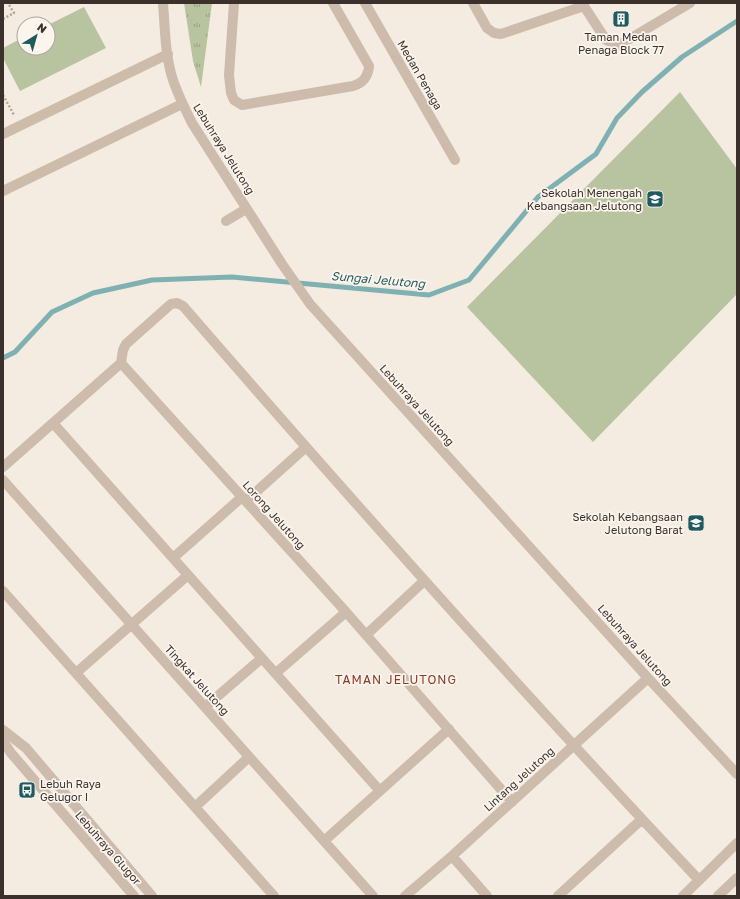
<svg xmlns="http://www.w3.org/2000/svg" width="740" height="899" font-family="'Golos Text',sans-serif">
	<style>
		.grass { fill: url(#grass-tufts) }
		.pitch { fill: #b8c4a0 }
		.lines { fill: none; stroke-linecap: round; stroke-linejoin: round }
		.stream { stroke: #7fb0b2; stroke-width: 5 }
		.path { stroke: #b9a596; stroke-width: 2.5; stroke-dasharray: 2 2; stroke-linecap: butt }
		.minor { stroke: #cdbbac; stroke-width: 10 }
		.labels { text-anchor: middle; stroke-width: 3.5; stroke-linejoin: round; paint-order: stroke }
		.poi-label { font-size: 11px; fill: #3b302b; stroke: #fbf5ee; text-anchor: end }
		.street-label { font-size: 11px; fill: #3b302b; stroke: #fbf5ee }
		.water-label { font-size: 12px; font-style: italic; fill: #1f5a5e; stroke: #fbf5ee }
		.neighbourhood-label { font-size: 12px; letter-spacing: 1px; fill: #8c3b22; stroke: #fbf5ee }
	</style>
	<defs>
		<pattern id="grass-tufts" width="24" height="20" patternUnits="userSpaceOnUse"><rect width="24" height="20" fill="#b8c4a0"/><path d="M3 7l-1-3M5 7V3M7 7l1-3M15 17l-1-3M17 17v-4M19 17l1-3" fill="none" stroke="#97a083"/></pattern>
	</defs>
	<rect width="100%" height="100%" fill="#f4ebe1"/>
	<path class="grass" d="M184 3H212L201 87 193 61Z"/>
	<path class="pitch" d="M84 7 106 48 20 91 3 58V48L24 37V48H48V25Z
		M680 92 737 169V294L593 442 467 307Z"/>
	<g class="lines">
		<path class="stream" d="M3 358 15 352 52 312 93 293 152 280 232 277 429 295 469 280 538 197 596 154 617 118 642 92 682 57 737 21"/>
		<path class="path" d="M3 19 14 13 8 3
			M3 95 14 115"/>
		<path class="minor" d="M163 3C165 28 165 56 173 80 178 95 185 109 192 123L282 264 310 304 648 678 737 774
			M234 3 229 75 231 93 234 100 242 105 353 86C363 83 368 77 369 66L333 3
			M365 3 455 160
			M473 3 487 28 494 33 501 34 584 6
			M582 3 606 40 613 43 621 44 690 3
			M3 134 168 54
			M3 191 182 104
			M226 221 246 209
			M121 363 123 350 126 344 171 304 177 303 183 306C352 501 523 693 699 880
			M53 423 380 791
			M3 467 121 363 346 612 512 802
			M3 480 373 896
			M246 501 306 447
			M173 558 242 497
			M3 591 274 896
			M366 635 424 581
			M76 673 188 575
			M276 673 346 612
			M205 707 262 658
			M3 730 26 748 152 896
			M3 741 11 753 134 896
			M195 807 249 757
			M324 841 449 729
			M452 856 487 896
			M405 896 452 856 648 678
			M558 896 642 819
			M683 896 737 843
			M718 896 737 878"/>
	</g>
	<defs>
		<g id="building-square" transform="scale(0.9)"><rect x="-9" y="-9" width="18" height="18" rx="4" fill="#1f5a5e" stroke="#fbf5ee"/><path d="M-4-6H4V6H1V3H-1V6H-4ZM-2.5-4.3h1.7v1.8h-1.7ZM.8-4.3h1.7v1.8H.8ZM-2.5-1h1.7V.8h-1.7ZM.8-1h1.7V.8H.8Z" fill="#fff"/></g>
		<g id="school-square" transform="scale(0.9)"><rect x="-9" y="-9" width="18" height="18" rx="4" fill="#1f5a5e" stroke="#fbf5ee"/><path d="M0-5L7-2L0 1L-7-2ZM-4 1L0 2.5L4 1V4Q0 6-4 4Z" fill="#fff"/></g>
		<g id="bus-square" transform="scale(0.9)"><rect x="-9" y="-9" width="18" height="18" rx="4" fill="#1f5a5e" stroke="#fbf5ee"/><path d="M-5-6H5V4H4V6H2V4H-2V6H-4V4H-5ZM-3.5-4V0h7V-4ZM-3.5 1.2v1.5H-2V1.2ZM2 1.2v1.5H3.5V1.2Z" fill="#fff"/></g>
	</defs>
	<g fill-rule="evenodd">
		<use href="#building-square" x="621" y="19"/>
		<use href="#school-square" x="655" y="199"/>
		<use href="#school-square" x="696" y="523"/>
		<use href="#bus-square" x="27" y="790"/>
	</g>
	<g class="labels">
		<g class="poi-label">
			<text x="621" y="41" text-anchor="middle">Taman Medan<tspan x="621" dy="13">Penaga Block 77</tspan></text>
			<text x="642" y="197">Sekolah Menengah<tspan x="642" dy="13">Kebangsaan Jelutong</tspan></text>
			<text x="683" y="521">Sekolah Kebangsaan<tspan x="683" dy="13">Jelutong Barat</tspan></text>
			<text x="40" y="788" text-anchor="start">Lebuh Raya<tspan x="40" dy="13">Gelugor I</tspan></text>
		</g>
		<g class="street-label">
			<text transform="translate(420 75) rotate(60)" y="4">Medan Penaga</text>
			<text transform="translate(224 149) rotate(58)" y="4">Lebuhraya Jelutong</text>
			<text transform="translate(417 405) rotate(48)" y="4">Lebuhraya Jelutong</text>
			<text transform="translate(274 515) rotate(48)" y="4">Lorong Jelutong</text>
			<text transform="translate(635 645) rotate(48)" y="4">Lebuhraya Jelutong</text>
			<text transform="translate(197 680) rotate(48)" y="4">Tingkat Jelutong</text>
			<text transform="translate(519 779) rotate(-42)" y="4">Lintang Jelutong</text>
			<text transform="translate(108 848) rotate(49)" y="4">Lebuhraya Glugor</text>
		</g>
		<g class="water-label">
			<text transform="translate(378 280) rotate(5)" y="4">Sungai Jelutong</text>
		</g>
		<g class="neighbourhood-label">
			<text x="396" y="684">TAMAN JELUTONG</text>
		</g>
	</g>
	<rect width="740" height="899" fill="none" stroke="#3b302b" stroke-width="8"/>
	<g transform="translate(36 36) rotate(37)"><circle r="19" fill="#fbf5ee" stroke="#aea6a0"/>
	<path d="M0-3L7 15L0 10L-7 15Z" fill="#1f5a5e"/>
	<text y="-6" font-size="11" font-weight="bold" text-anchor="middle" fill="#3b302b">N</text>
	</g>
</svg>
